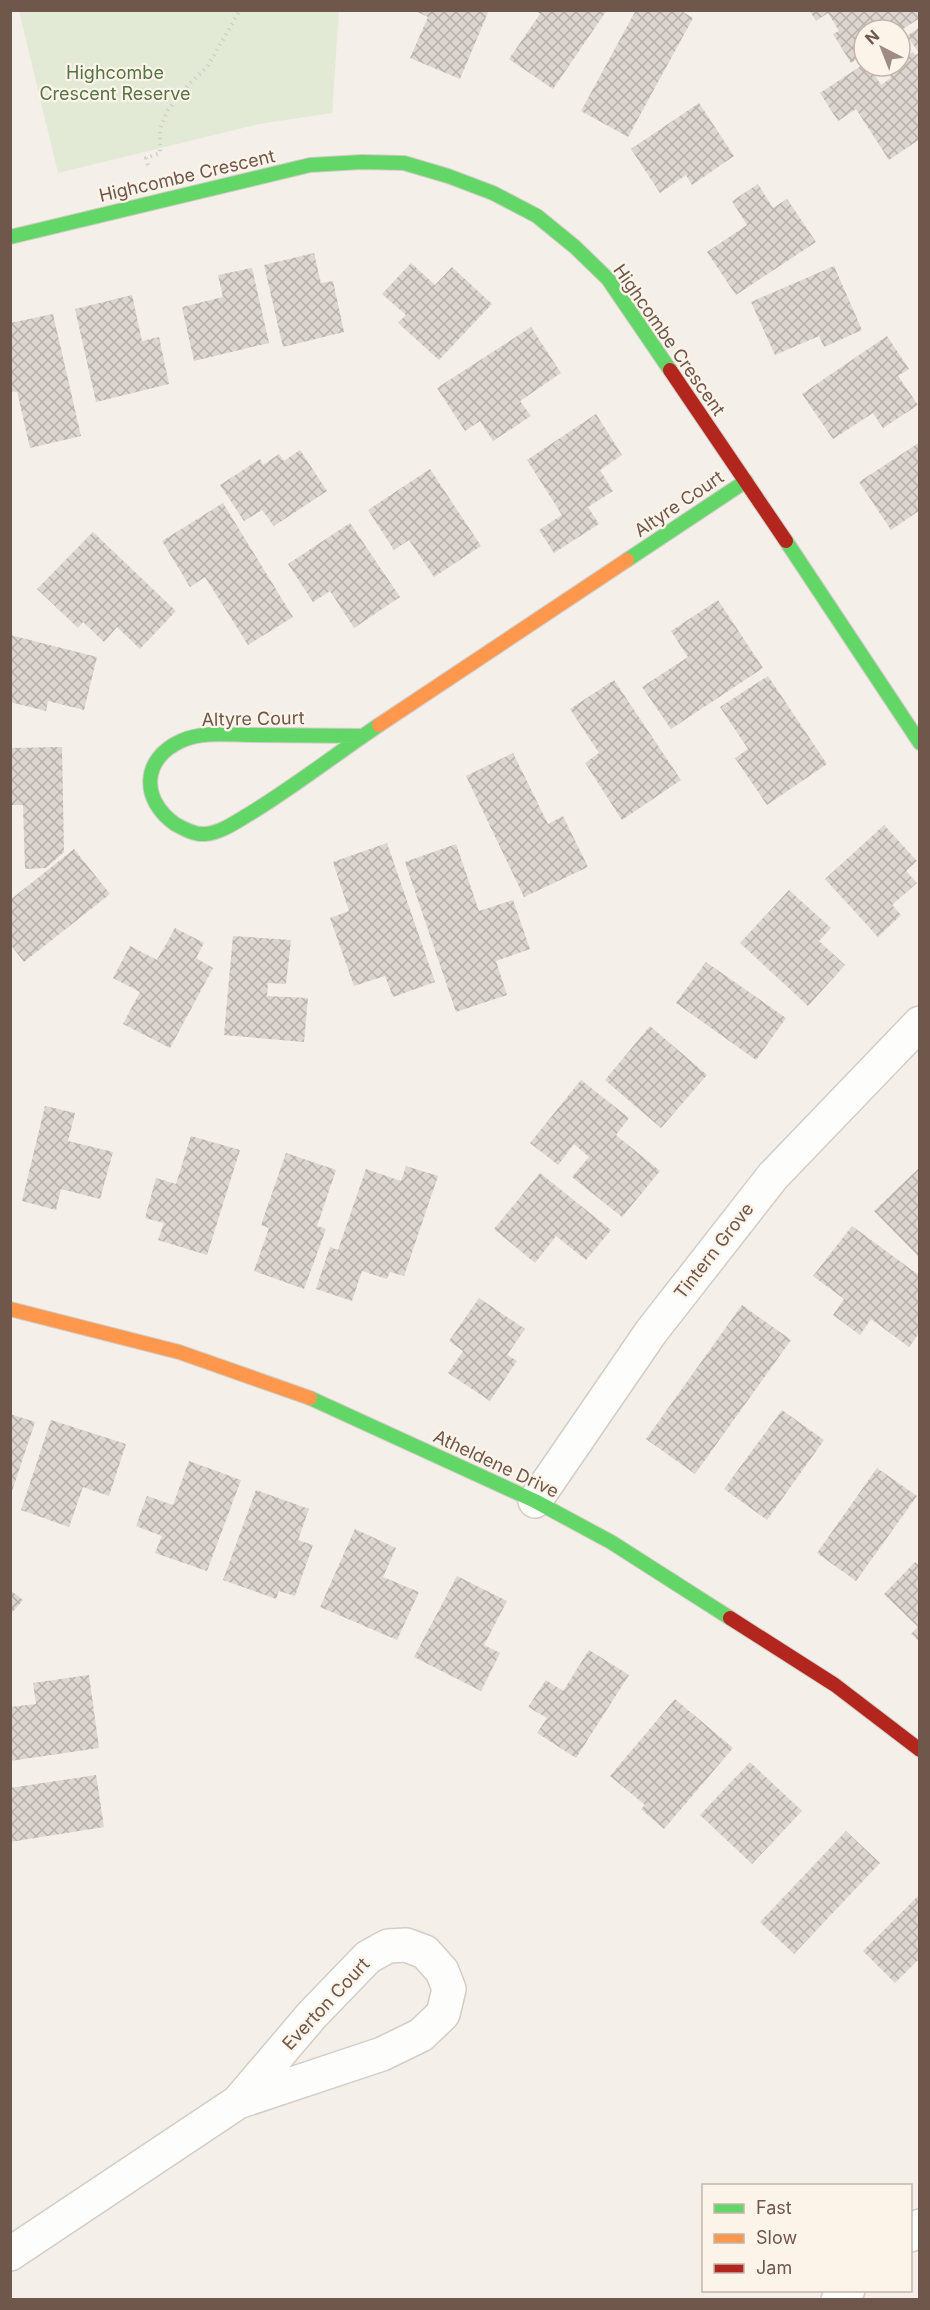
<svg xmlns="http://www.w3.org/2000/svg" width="930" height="2310" font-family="Inter,sans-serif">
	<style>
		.park { fill: #e2ead5 }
		.building { fill: url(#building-cross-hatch) }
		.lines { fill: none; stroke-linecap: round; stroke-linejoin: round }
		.street-casing { stroke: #d3ccc7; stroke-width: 36 }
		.fast-casing { stroke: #d3ccc6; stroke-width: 16 }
		.slow-casing { stroke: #d3ccc6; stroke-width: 16 }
		.jam-casing { stroke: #d3ccc6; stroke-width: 16 }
		.path { stroke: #d5cfca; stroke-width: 4; stroke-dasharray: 1.5 4.5; stroke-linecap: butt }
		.street { stroke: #fdfdfc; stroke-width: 33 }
		.fast { stroke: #63d668; stroke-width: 14 }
		.slow { stroke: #ff974d; stroke-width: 14 }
		.jam { stroke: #b3261e; stroke-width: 14 }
		.labels { text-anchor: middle; stroke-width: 4.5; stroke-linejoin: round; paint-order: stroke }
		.park-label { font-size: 18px; fill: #567446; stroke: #fdf4e9 }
		.street-label { font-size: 18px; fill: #6f574c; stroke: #fdf4e9 }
	</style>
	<defs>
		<pattern id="building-cross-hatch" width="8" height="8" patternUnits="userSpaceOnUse" patternTransform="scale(1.5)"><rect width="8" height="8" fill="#ddd5cf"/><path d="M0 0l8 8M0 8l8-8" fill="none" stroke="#b7b0aa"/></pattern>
	</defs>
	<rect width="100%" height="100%" fill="#f4efe9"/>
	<path class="park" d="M19 11H339L332 113 259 124 58 173Z"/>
	<path class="building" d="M413 10H489L460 79 410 58 428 17Z
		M535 10H607L553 89 509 59 540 14Z
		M636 10H680L693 18 628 137 581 111Z
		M809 10H920V18L900 31 864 30V54L851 63 833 34 839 31 828 13 816 21Z
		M920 27V139L889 160 856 109 838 121 820 93 864 64V66H869L881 85 891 78 886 69 891 66H900V60L913 52 915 55 919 53 907 36Z
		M699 103 734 156 692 185 686 175 660 193 631 149Z
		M758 184 773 208 787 199 816 242 736 295 707 252 747 225 732 201Z
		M314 253 321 283 333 281 344 332 283 347 264 265Z
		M411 263 435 285 452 267 492 304 439 360 398 323 406 315 382 294Z
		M834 266 862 330 824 347 819 336 775 355 751 302Z
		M252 268 269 343 194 361 182 307 223 297 218 275Z
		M132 295 142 341 159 337 169 384 96 402 75 309Z
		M53 314 81 436 30 448 17 391 10 393V323Z
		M531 327 561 373 520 401 531 416 493 441 480 421 465 431 437 388Z
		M887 336 909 369 898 376 918 405 883 428 873 413 833 439 802 394Z
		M596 414 622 455 600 470 613 491 588 507 599 524 554 553 539 530 562 515 527 460Z
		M920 442V510L891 530 859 482Z
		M300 450 327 491 274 526 262 510 244 521 220 485 260 459 263 465 279 454 284 461Z
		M430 469 481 546 434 577 409 540 394 550 368 510Z
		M223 503 293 617 248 645 205 577 190 587 162 541Z
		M350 523 400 597 354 628 330 591 313 602 288 564Z
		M93 532 176 611 140 649 117 627 104 642 83 622 78 628 37 589Z
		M718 600 763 668 671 729 642 687 688 657 671 631Z
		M10 635 97 657 84 710 48 701 46 711 10 702Z
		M768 676 827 764 767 805 735 758 748 749 720 707Z
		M614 680 681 780 622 820 585 763 599 753 570 709Z
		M62 747 64 852 46 868 25 869 23 805H10V748Z
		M513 753 548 824 563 816 588 867 524 897 466 776Z
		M884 825 917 861 906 871 917 883 892 905 901 915 878 937 825 879Z
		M387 843 435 982 393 997 385 976 354 986 330 918 349 911 333 862Z
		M456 844 479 911 513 900 530 949 496 961 507 995 456 1012 405 862Z
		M74 849 110 894 24 962 10 944V900Z
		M789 890 831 928 819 941 845 965 808 1006 740 943Z
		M175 928 204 943 196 958 213 968 170 1048 123 1024 140 992 113 978 130 946 157 960Z
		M233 936 291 940 286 984 268 983 267 996 308 998 304 1042 224 1035Z
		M706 962 786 1018 756 1060 676 1003Z
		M650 1026 707 1075 661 1128 605 1080Z
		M581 1080 629 1118 616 1135 660 1171 622 1217 572 1177 589 1157 574 1144 558 1165 530 1143Z
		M45 1106 75 1113 68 1141 113 1152 100 1199 61 1189 56 1210 22 1201Z
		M191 1136 240 1150 207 1255 158 1240 164 1223 145 1218 156 1178 176 1184Z
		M286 1153 336 1170 317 1226 326 1229 304 1289 254 1271 269 1228 261 1225Z
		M406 1166 438 1176 404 1276 390 1272 387 1279 362 1271 352 1301 316 1289 330 1247 338 1250 366 1169 401 1181Z
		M920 1167V1258L874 1211Z
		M540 1173 611 1230 586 1260 556 1236 535 1263 494 1229Z
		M852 1226 920 1276V1332L909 1347 871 1319 860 1335 833 1315 844 1299 813 1276Z
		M479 1298 525 1329 507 1355 517 1361 490 1401 448 1373 463 1351 449 1341Z
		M742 1305 791 1340 695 1474 646 1439Z
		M782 1410 824 1440 767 1520 724 1489Z
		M10 1414 35 1422 11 1494H10Z
		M51 1420 126 1444 109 1496 83 1487 69 1527 21 1510Z
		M189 1461 241 1480 207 1571 155 1553 162 1536 136 1526 147 1496 173 1505Z
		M877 1468 917 1496 856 1581 817 1553Z
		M256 1490 309 1509 298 1540 313 1545 295 1596 279 1591 276 1599 223 1580Z
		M355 1529 396 1548 383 1577 419 1592 397 1640 320 1607Z
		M915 1562 920 1566V1642L911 1634 918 1627 884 1594Z
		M457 1576 507 1601 484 1645 500 1653 481 1691 414 1657Z
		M10 1590 23 1600 10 1615Z
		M589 1650 629 1675 576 1758 537 1733 547 1718 528 1707 546 1680 563 1691Z
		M89 1675 99 1748 10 1761V1707L36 1704 33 1683Z
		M675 1699 733 1748 664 1829 641 1809 645 1805 610 1776Z
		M750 1762 802 1811 752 1864 700 1815Z
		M96 1775 104 1827 10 1842V1788Z
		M846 1831 880 1863 794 1954 760 1922Z
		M920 1894V1958L895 1983 863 1951Z"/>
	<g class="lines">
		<g class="street-casing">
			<path id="street" d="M535 1501 651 1332 773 1176 920 1023
				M910 2235 920 2226
				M10 2254 238 2102 382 2054 421 2035 443 2014 449 1989 442 1971 425 1952 406 1945 388 1946 368 1957 312 2015 238 2102
				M838 2300 848 2290"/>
		</g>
		<g class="fast-casing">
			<path id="fast" d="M10 237 310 165 362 162 404 163 448 176 493 193 537 216 575 247 608 279 670 370
				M786 541 920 743
				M627 560 746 481
				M363 736C326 736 290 735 253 735 231 735 202 731 181 741 141 759 141 800 175 824 184 829 195 835 205 834 221 833 237 821 251 813 295 786 336 754 379 725
				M310 1398 535 1501 611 1542 730 1618"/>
		</g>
		<g class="slow-casing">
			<path id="slow" d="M379 725 627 560
				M10 1309 179 1352 310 1398"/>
		</g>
		<g class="jam-casing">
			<path id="jam" d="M670 370 786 541
				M730 1618 835 1685 920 1750"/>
		</g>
		<path class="path" d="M148 165 146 158 160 153V129L168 110 188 85 207 67 240 10"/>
		<use href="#street" class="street"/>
		<use href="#fast" class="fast"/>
		<use href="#slow" class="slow"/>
		<use href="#jam" class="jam"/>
	</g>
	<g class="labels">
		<g class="park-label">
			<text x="115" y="79">Highcombe<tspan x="115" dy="21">Crescent Reserve</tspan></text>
		</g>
		<g class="street-label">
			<text transform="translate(187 176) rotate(-13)" y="6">Highcombe Crescent</text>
			<text transform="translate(669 340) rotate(55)" y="6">Highcombe Crescent</text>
			<text transform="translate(679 504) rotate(-34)" y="6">Altyre Court</text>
			<text transform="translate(253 719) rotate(-1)" y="6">Altyre Court</text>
			<text transform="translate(714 1251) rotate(-52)" y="6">Tintern Grove</text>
			<text transform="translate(496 1464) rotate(25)" y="6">Atheldene Drive</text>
			<text transform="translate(326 2004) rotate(-47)" y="6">Everton Court</text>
		</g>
	</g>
	<rect width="930" height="2310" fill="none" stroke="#6f574c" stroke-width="24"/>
	<rect x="702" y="2184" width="210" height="108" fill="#fdf4e9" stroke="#c4b5aa" stroke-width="1.5"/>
	<rect x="714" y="2204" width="30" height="9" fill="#63d668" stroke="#c4b5aa" stroke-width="1.5"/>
	<text x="756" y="2214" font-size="18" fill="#6f574c">Fast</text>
	<rect x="714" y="2234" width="30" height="9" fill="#ff974d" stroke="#c4b5aa" stroke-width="1.5"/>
	<text x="756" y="2244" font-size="18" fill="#6f574c">Slow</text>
	<rect x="714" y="2264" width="30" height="9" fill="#b3261e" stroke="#c4b5aa" stroke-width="1.5"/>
	<text x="756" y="2274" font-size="18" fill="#6f574c">Jam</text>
	<g transform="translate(882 48) rotate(318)"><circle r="28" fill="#fdf4e9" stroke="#c4b5aa" stroke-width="1.5"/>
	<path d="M0-4.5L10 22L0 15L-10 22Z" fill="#9e8c83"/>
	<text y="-9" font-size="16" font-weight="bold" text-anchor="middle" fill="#6f574c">N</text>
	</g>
</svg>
